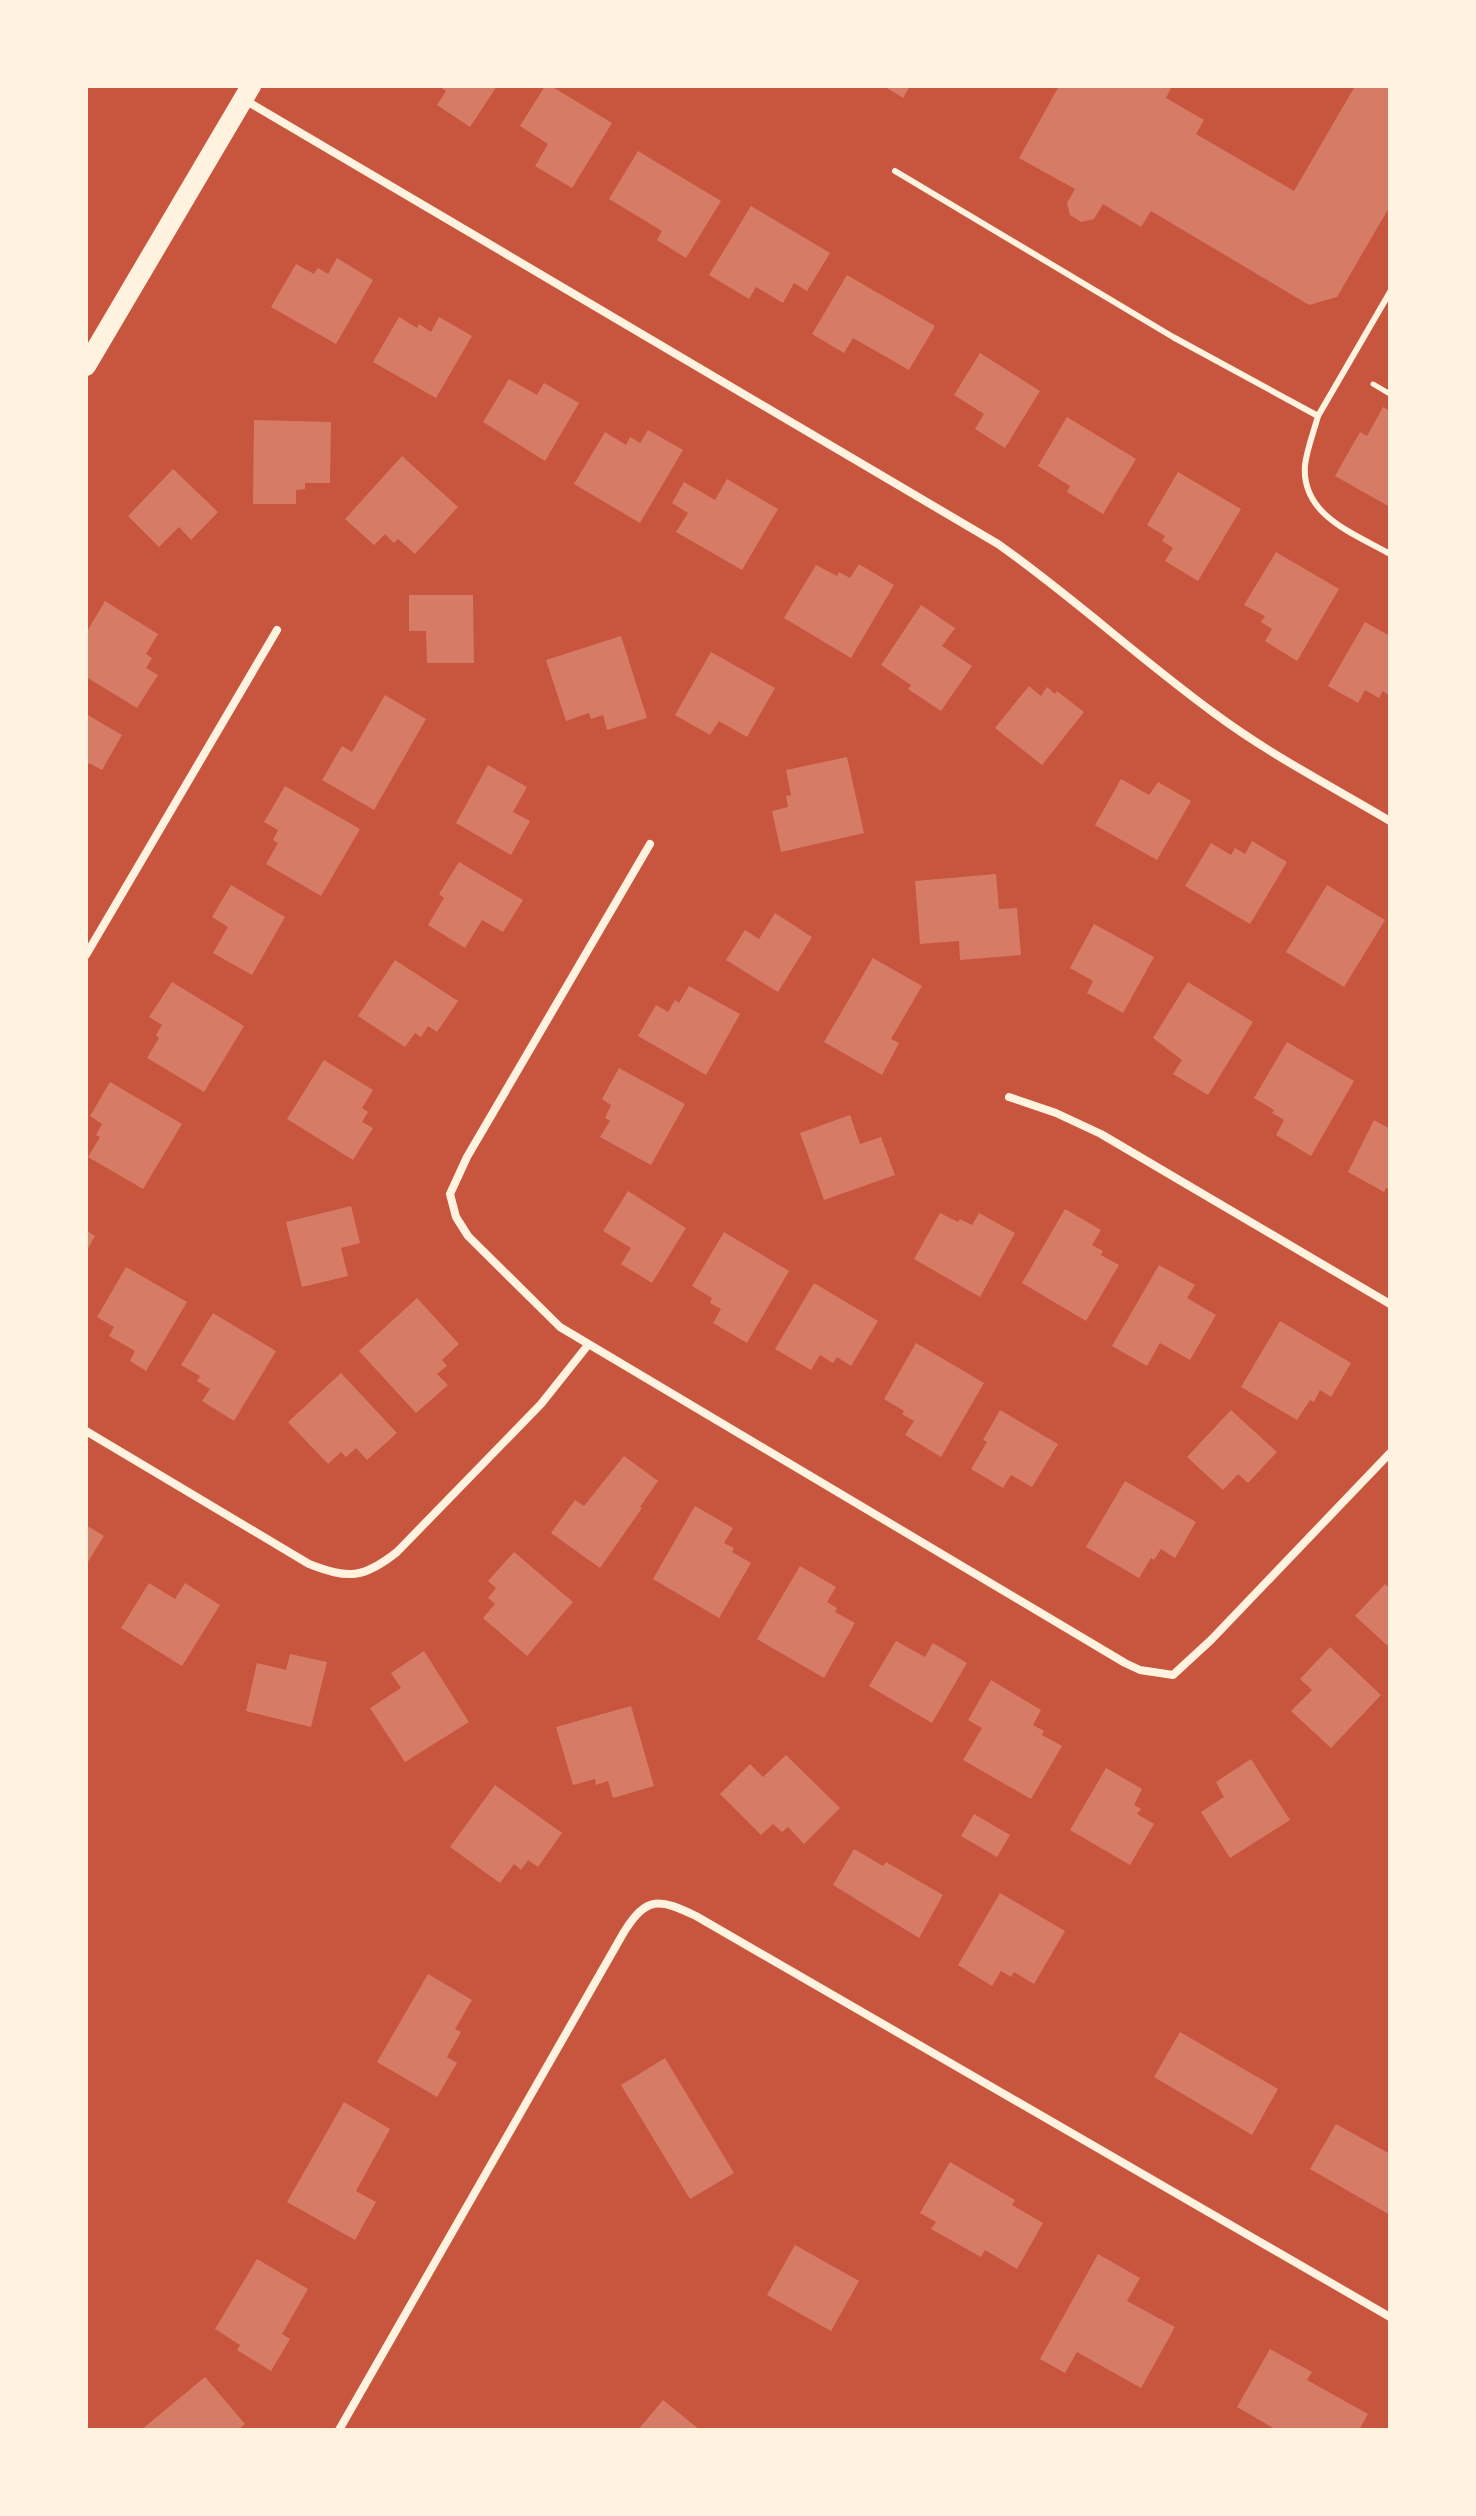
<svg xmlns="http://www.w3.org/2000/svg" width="1476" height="2516" viewBox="0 0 1476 2516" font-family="Rubik,sans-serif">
<rect width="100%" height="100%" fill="#c8553d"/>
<g fill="#d67c66">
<path d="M 439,86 L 497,86 L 470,127 L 437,105 L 446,91 Z"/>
<path d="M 545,86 L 551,86 L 612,123 L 572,188 L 535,166 L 548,144 L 520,126 Z"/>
<path d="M 884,86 L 910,86 L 903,98 Z"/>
<path d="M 1059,86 L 1172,86 L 1166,98 L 1204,120 L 1196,134 L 1294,191 L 1355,86 L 1390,86 L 1390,206 L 1337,297 L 1309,305 L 1151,211 L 1141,227 L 1103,204 L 1094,219 L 1081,222 L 1070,215 L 1067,203 L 1075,189 L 1019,158 Z"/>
<path d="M 638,151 L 721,201 L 686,258 L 657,240 L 662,231 L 609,199 Z"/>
<path d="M 751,206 L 830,253 L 807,291 L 794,283 L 783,303 L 756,287 L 749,299 L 709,275 Z"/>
<path d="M 337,258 L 373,280 L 336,344 L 271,307 L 296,264 L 314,274 L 318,268 L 328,274 Z"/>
<path d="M 847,275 L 935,326 L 909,370 L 853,338 L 844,353 L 812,334 Z"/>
<path d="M 399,317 L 417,328 L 419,324 L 431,332 L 439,317 L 472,336 L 436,398 L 373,362 Z"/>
<path d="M 980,353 L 1040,391 L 1005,448 L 975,429 L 984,414 L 954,395 Z"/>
<path d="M 509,379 L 537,395 L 544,383 L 579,403 L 545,461 L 483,422 Z"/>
<path d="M 1383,407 L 1390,411 L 1390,507 L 1335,476 L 1360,432 L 1367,436 Z"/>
<path d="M 1067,417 L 1136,459 L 1103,514 L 1067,492 L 1070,486 L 1038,466 Z"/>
<path d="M 254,420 L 331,422 L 330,483 L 305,483 L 305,489 L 296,490 L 296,504 L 253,504 Z"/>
<path d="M 648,430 L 683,450 L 640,523 L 574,484 L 605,432 L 626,445 L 630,437 L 640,443 Z"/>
<path d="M 402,456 L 458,507 L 415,554 L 398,539 L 394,543 L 385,534 L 374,545 L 345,519 Z"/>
<path d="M 173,469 L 218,512 L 191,540 L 179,527 L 159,547 L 128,516 Z"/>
<path d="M 1178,472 L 1241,509 L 1198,581 L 1165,561 L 1173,548 L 1162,541 L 1165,536 L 1147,525 Z"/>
<path d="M 727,479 L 778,509 L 742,570 L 676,532 L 688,513 L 672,503 L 684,482 L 715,500 Z"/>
<path d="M 1276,552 L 1339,589 L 1297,661 L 1265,641 L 1272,629 L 1261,622 L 1265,616 L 1244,605 Z"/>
<path d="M 859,564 L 894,585 L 851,658 L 784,618 L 816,565 L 837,576 L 839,572 L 850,578 Z"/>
<path d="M 409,595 L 473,595 L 474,663 L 427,663 L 426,631 L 409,631 Z"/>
<path d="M 105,601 L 158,634 L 146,654 L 152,658 L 146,668 L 158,675 L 137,708 L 86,677 L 86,633 Z"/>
<path d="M 921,605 L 955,628 L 942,646 L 972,666 L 941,711 L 908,689 L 911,685 L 881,665 Z"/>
<path d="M 1365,622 L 1390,636 L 1390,696 L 1383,691 L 1379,698 L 1365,690 L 1358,703 L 1328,686 Z"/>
<path d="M 621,636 L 647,718 L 607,730 L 603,715 L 591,719 L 589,713 L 566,721 L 546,660 Z"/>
<path d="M 711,652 L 775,688 L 747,737 L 719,721 L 710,735 L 675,715 Z"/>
<path d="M 1029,686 L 1041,696 L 1047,687 L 1055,694 L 1057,691 L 1084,712 L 1042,765 L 995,728 Z"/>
<path d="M 385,695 L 426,719 L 374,810 L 322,780 L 342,746 L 352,752 Z"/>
<path d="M 86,714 L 122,735 L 102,770 L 89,763 L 86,769 Z"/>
<path d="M 847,757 L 864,833 L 781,852 L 772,811 L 788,807 L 786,796 L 791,795 L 786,770 Z"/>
<path d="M 488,765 L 527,787 L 513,812 L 530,821 L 511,855 L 456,823 Z"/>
<path d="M 1121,779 L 1149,795 L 1158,782 L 1191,801 L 1157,860 L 1095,825 Z"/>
<path d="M 285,786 L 360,829 L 321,896 L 266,864 L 278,843 L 273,840 L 278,830 L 264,822 Z"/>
<path d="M 1252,841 L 1287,862 L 1250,924 L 1185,886 L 1211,843 L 1231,855 L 1235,848 L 1245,854 Z"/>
<path d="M 459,862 L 523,900 L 503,932 L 482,920 L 465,948 L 428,925 L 444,898 L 439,894 Z"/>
<path d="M 996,874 L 999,909 L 1017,908 L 1021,955 L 960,960 L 959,941 L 920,944 L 915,881 Z"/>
<path d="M 231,885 L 285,917 L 252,975 L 213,953 L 228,927 L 212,917 Z"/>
<path d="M 1327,885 L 1385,920 L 1344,987 L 1286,952 Z"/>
<path d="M 775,913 L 812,937 L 778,992 L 726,960 L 745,930 L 759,939 Z"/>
<path d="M 1094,924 L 1154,957 L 1123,1013 L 1087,993 L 1093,981 L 1070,968 Z"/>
<path d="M 873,958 L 922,986 L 891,1039 L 899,1043 L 882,1075 L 824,1042 Z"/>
<path d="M 395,960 L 458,1001 L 437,1032 L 428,1026 L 421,1037 L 415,1033 L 405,1047 L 358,1016 Z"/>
<path d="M 172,982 L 244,1026 L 204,1092 L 147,1058 L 159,1038 L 156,1035 L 162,1025 L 149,1017 Z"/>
<path d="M 1188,982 L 1253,1022 L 1208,1095 L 1173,1074 L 1182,1060 L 1153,1038 Z"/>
<path d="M 689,986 L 740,1014 L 706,1075 L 638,1036 L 656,1005 L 668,1012 L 675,1000 L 679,1003 Z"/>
<path d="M 1287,1042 L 1354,1081 L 1311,1156 L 1276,1135 L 1284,1120 L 1272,1113 L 1274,1110 L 1254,1098 Z"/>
<path d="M 324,1060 L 373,1090 L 362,1108 L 368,1112 L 362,1122 L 373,1128 L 353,1160 L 287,1119 Z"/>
<path d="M 619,1068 L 685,1104 L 651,1165 L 600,1137 L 610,1121 L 605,1118 L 611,1105 L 602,1099 Z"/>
<path d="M 110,1082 L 182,1124 L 143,1189 L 88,1157 L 100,1137 L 96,1135 L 102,1124 L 90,1116 Z"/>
<path d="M 850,1115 L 860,1144 L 881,1137 L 895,1175 L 824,1200 L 800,1133 Z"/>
<path d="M 1374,1120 L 1390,1129 L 1390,1190 L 1386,1188 L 1384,1192 L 1348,1172 Z"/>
<path d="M 628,1191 L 686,1228 L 652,1283 L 621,1264 L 631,1248 L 603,1231 Z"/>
<path d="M 351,1206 L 360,1243 L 341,1248 L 348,1276 L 302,1287 L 286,1222 Z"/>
<path d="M 1065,1209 L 1101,1230 L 1092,1245 L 1103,1251 L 1101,1255 L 1119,1265 L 1086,1321 L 1022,1283 Z"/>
<path d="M 940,1213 L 958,1222 L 960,1219 L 972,1225 L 979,1213 L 1015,1233 L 980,1297 L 914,1259 Z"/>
<path d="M 86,1230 L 95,1236 L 86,1252 Z"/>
<path d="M 724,1232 L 789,1271 L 747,1343 L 713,1323 L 721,1309 L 710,1303 L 712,1298 L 692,1286 Z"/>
<path d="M 1159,1265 L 1195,1285 L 1187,1298 L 1216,1315 L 1190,1360 L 1160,1343 L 1147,1366 L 1112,1346 Z"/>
<path d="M 126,1267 L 187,1302 L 146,1371 L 130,1361 L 135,1351 L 109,1336 L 114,1327 L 97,1317 Z"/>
<path d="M 814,1283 L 878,1321 L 851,1366 L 837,1357 L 833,1363 L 820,1355 L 811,1370 L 775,1349 Z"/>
<path d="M 417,1298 L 459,1344 L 442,1360 L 447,1366 L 437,1374 L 448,1385 L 416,1413 L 359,1351 Z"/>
<path d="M 213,1313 L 276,1351 L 234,1421 L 202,1401 L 210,1389 L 197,1381 L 200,1376 L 181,1365 Z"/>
<path d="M 1280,1321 L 1351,1363 L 1331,1397 L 1320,1390 L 1314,1402 L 1310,1400 L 1297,1420 L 1241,1387 Z"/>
<path d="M 916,1343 L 984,1383 L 941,1457 L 905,1435 L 914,1421 L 902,1414 L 904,1411 L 884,1399 Z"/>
<path d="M 341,1373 L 397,1433 L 367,1460 L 356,1448 L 346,1457 L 341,1452 L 328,1464 L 288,1422 Z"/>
<path d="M 1000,1410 L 1058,1444 L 1032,1487 L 1011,1475 L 1003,1488 L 971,1469 L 987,1442 L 983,1440 Z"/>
<path d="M 1231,1410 L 1277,1452 L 1248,1483 L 1238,1474 L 1223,1490 L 1187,1457 Z"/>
<path d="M 624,1456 L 658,1481 L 640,1507 L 642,1508 L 600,1568 L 551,1533 L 575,1500 L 584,1506 Z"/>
<path d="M 1125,1481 L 1196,1522 L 1175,1558 L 1161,1549 L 1154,1560 L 1151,1558 L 1139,1578 L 1086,1547 Z"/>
<path d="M 695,1506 L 733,1528 L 724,1543 L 734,1548 L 732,1552 L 751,1563 L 719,1618 L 653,1579 Z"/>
<path d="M 86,1525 L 104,1536 L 86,1565 Z"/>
<path d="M 514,1552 L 573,1602 L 527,1656 L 483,1618 L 495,1604 L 488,1598 L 496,1588 L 488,1581 Z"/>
<path d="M 800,1566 L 836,1587 L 827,1602 L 837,1608 L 835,1612 L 855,1623 L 824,1678 L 757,1639 Z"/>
<path d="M 149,1583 L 175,1599 L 185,1583 L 220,1605 L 182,1666 L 121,1628 Z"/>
<path d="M 1385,1584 L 1390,1589 L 1390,1648 L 1355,1616 Z"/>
<path d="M 896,1641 L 925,1657 L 933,1643 L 967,1663 L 932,1723 L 869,1686 Z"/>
<path d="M 1330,1647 L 1381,1695 L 1331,1748 L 1291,1711 L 1312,1690 L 1300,1679 Z"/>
<path d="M 424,1651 L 469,1722 L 405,1762 L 370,1708 L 401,1688 L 391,1673 Z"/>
<path d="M 290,1654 L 327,1662 L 311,1727 L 246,1711 L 257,1663 L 286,1670 Z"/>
<path d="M 991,1680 L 1041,1710 L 1033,1725 L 1044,1731 L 1042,1735 L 1062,1746 L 1031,1799 L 963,1760 L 982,1728 L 968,1720 Z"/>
<path d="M 631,1706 L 654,1786 L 613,1798 L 608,1781 L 596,1785 L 595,1779 L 573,1785 L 556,1727 Z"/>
<path d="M 786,1755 L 840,1808 L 804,1844 L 788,1827 L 782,1832 L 773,1824 L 761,1835 L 720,1794 L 750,1764 L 763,1777 Z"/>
<path d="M 1251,1759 L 1290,1820 L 1230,1858 L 1201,1812 L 1224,1797 L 1216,1782 Z"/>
<path d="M 1106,1768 L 1142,1789 L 1134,1805 L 1141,1809 L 1137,1814 L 1154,1824 L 1130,1865 L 1070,1830 Z"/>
<path d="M 495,1785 L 562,1833 L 538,1867 L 528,1860 L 521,1870 L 514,1864 L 500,1883 L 450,1847 Z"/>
<path d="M 974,1814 L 1010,1835 L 997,1857 L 961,1836 Z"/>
<path d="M 854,1849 L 883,1866 L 886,1862 L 943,1895 L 919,1938 L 833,1885 Z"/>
<path d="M 1000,1893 L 1065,1931 L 1034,1984 L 1014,1972 L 1011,1977 L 1001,1971 L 992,1986 L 958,1965 Z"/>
<path d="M 428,1974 L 472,2000 L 455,2029 L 461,2032 L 447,2057 L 457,2063 L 437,2097 L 377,2062 Z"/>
<path d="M 1180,2032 L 1278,2089 L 1252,2135 L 1154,2077 Z"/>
<path d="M 665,2058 L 734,2173 L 690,2199 L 621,2085 Z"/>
<path d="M 344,2102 L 390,2129 L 356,2191 L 376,2202 L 355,2240 L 287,2202 Z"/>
<path d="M 1336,2124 L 1390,2154 L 1390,2215 L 1310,2169 Z"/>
<path d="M 950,2162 L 1015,2200 L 1012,2205 L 1043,2223 L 1017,2269 L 985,2250 L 981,2257 L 931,2229 L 936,2222 L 920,2213 Z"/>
<path d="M 795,2245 L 859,2281 L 831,2331 L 767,2295 Z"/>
<path d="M 1098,2254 L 1140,2278 L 1127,2301 L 1175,2327 L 1141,2388 L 1077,2352 L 1065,2373 L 1040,2359 Z"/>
<path d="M 257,2259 L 308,2289 L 282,2334 L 290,2339 L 271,2371 L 237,2350 L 240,2345 L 215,2329 Z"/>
<path d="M 1270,2349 L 1312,2372 L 1307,2380 L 1368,2414 L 1359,2430 L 1277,2430 L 1237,2407 Z"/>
<path d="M 205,2377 L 245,2424 L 238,2430 L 141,2430 Z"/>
<path d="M 663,2400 L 700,2430 L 638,2430 Z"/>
</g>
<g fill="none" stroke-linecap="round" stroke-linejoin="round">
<path stroke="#fff3e0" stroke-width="5" d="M 1373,384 L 1390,394"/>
<g stroke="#fff3e0" stroke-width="6">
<path d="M 895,171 L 1173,337 L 1318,416 L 1390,292"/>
<path d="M 1318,416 C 1314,431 1307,449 1305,465 C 1301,515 1353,533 1390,554"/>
</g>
<g stroke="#fff3e0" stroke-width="8">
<path d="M 245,100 L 998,544 C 1073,597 1140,659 1214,713 C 1269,754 1331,786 1390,821"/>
<path d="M 650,844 L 467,1157 L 450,1194 L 456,1217 L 468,1236 L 560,1327 L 1125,1663 L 1140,1670 L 1173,1675 L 1211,1640 L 1390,1453"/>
<path d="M 86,955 L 277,630"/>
<path d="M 1009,1097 L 1056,1113 L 1101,1134 L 1390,1304"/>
<path d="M 86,1431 L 309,1564 C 348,1579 363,1579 397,1552 L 541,1404 L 588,1345"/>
<path d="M 339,2430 L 624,1932 C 647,1895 660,1899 696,1916 L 1390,2317"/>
</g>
<path stroke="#fff3e0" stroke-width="20" d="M 86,366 L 251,86"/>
</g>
<rect width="1476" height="2516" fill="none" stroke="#fff3e0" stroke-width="176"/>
</svg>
